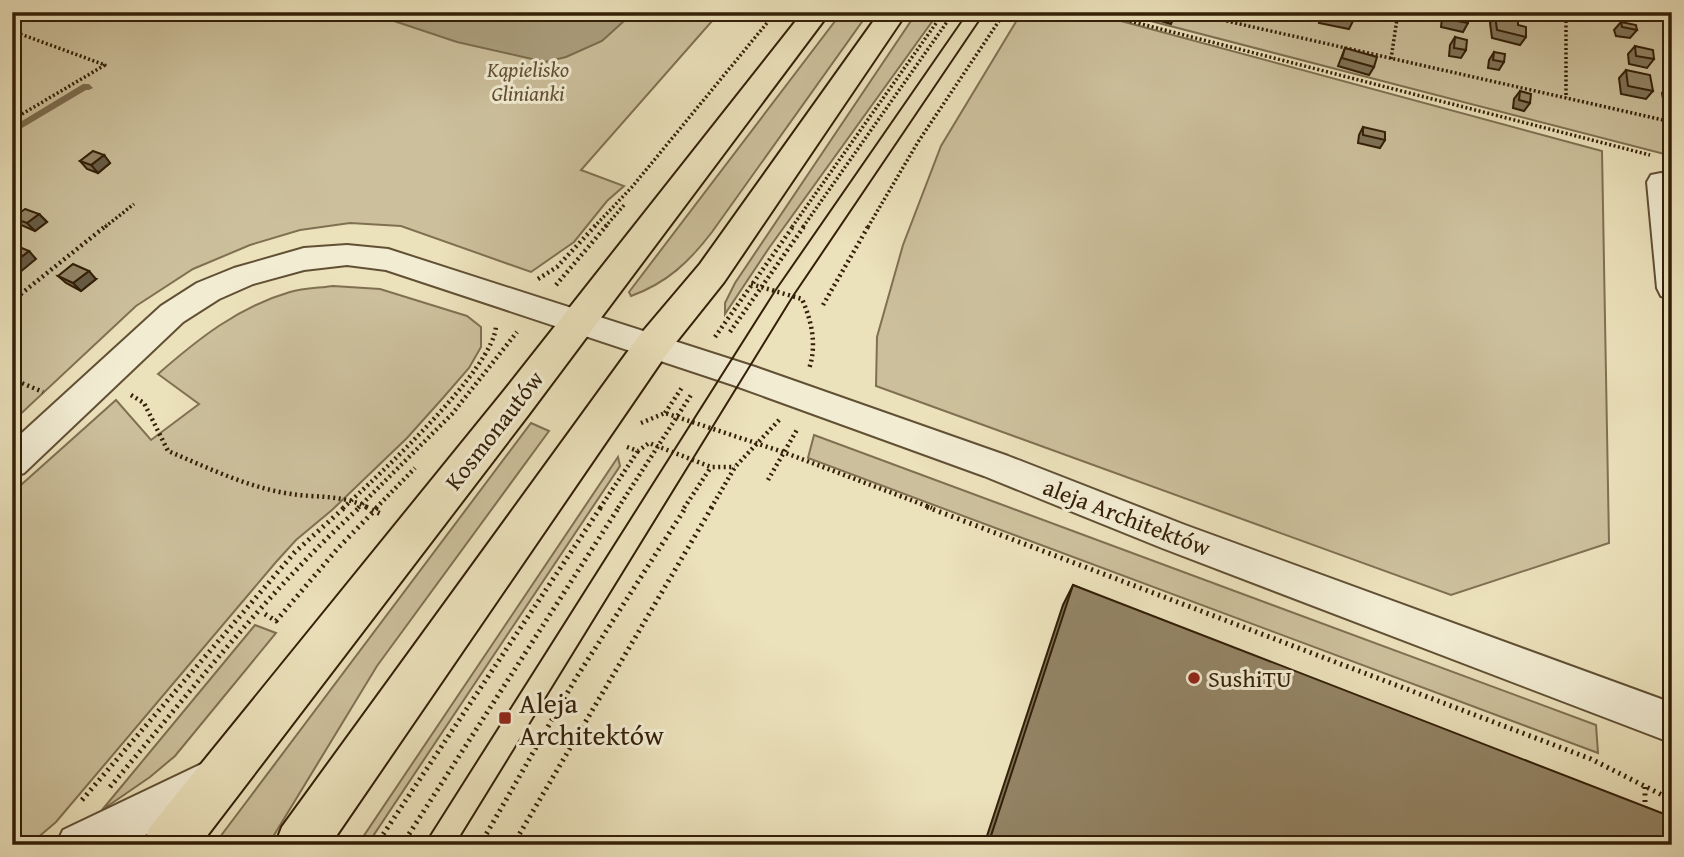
<svg xmlns="http://www.w3.org/2000/svg" width="1684" height="857" viewBox="0 0 1684 857" font-family="'Gentium Book Plus',serif">
<rect width="100%" height="100%" fill="#ebe1bb"/>
<filter id="stains"><feTurbulence type="fractalNoise" baseFrequency=".00286" numOctaves="4"/><feColorMatrix values="0 0 0 0 .2 0 0 0 0 .09 0 0 0 0 .02 0 0 0 .5 -.17"/></filter>
<radialGradient id="worn" r=".72"><stop offset=".6" stop-color="#630" stop-opacity="0"/><stop offset="1" stop-color="#630" stop-opacity=".3"/></radialGradient>
<g fill="#ccc09c" stroke="#807052" stroke-width="2">
<path d="M 12,12 L 720,12 L 581,170 L 624,186 L 607,201 L 574,242 L 531,272 L 401,226 L 350,223 L 300,230 L 250,245 L 193,269 L 136,306 L 12,422 Z"/>
<path d="M 842,12 L 869,12 L 712,232 C 689,262 667,283 631,296 L 629,292 Z"/>
<path d="M 917,12 L 939,12 L 769,248 L 725,314 L 725,303 L 735,283 Z"/>
<path d="M 1116,12 L 1672,12 L 1672,156 Z"/>
<path d="M 1017,20 L 1121,21 L 1602,151 L 1609,543 L 1451,595 L 876,386 L 877,337 L 903,245 L 941,146 Z"/>
<path d="M 333,286 L 380,289 L 467,316 L 481,327 L 481,347 L 469,368 L 442,399 L 407,438 L 332,510 L 296,540 L 276,562 L 56,822 L 29,845 L 12,845 L 12,493 L 116,400 L 151,440 L 199,404 L 158,374 C 198,339 238,307 290,292 C 303,288 319,288 333,286 Z"/>
<path d="M 531,423 L 549,431 L 377,666 L 268,845 L 214,845 Z"/>
<path d="M 814,435 L 1596,725 L 1598,753 L 808,458 Z"/>
<path d="M 618,457 L 620,466 L 367,845 L 359,843 Z"/>
<path d="M 255,625 L 276,633 L 175,756 L 150,777 L 102,810 Z"/>
</g>
<path fill="#ac9f7e" stroke="#7c6c4e" stroke-width="2" d="M 367,12 L 634,12 L 602,41 L 566,57 L 545,62 L 457,42 Z"/>
<g fill="none" stroke-linecap="round" stroke-linejoin="round">
<path fill="#7c6c4e" fill-rule="evenodd" d="M 83,84 L 89,84 L 93,88 L 89,90 L 86,90 L 12,134 L 12,127 Z"/>
<defs>
<g id="street">
<path d="M 1661,173 L 1672,177 L 1672,299 L 1661,296 L 1657,288 L 1647,182 L 1651,175 Z"/>
<path d="M 347,245 L 388,249 L 755,367 L 1008,456 L 1185,525 L 1672,703 L 1672,743 L 1162,548 L 984,476 L 733,385 L 386,270 L 347,265 L 304,270 L 253,284 L 219,299 L 183,322 L 24,473 L 12,477 L 12,442 L 161,306 L 197,283 L 234,268 L 304,248 Z"/>
<path d="M 214,758 L 229,764 L 235,779 L 229,794 L 125,845 L 56,845 L 63,830 Z"/>
</g>
<g id="primary">
<path d="M 803,12 L 830,12 L 529,414 L 200,845 L 143,845 L 150,827 L 503,392 Z"/>
<path d="M 880,12 L 907,12 L 724,282 L 665,356 L 330,845 L 275,845 L 282,827 L 639,336 L 700,264 Z"/>
</g>
</defs>
<use href="#street" stroke="#615034" stroke-width="4"/>
<use href="#primary" stroke="#331f07" stroke-width="4"/>
<g stroke="#331f07" stroke-width="3.5" stroke-dasharray="2 2.5" stroke-linecap="butt">
<path d="M 1095,12 L 1650,155"/>
<path d="M 1187,12 L 1672,122"/>
<path d="M 1566,12 L 1566,98"/>
<path d="M 1227,21 L 1230,12"/>
<path d="M 12,31 L 105,65 L 12,120"/>
<path d="M 1391,59 L 1398,12"/>
<path d="M 105,227 L 134,204"/>
<path d="M 594,227 L 632,187 L 776,12"/>
<path d="M 605,227 L 625,204"/>
<path d="M 792,227 L 944,12"/>
<path d="M 803,227 L 954,12"/>
<path d="M 868,227 L 918,142 L 1005,12"/>
</g>
<g stroke="#331f07" stroke-width="4.5" stroke-dasharray="2 3.5" stroke-linecap="butt">
<path d="M 538,279 L 557,267 L 596,225"/>
<path d="M 751,284 L 802,299 C 812,322 817,345 809,369"/>
<path d="M 556,285 L 607,225"/>
<path d="M 12,301 L 107,225"/>
<path d="M 823,305 L 869,225"/>
<path d="M 730,332 L 805,225"/>
<path d="M 715,337 L 794,225"/>
<path d="M 12,379 L 43,392"/>
<path d="M 131,395 L 144,403 L 168,451 C 206,467 245,486 285,493 C 318,499 338,493 369,508"/>
<path d="M 665,413 L 683,386"/>
<path d="M 641,423 L 665,413 L 783,452 L 932,508"/>
<path d="M 627,447 L 638,451 L 649,443 L 711,467 L 735,467"/>
<path d="M 768,480 L 798,428"/>
<path d="M 343,508 C 376,478 496,367 496,325"/>
<path d="M 358,508 L 452,414 L 517,332"/>
<path d="M 376,508 L 415,468"/>
<path d="M 600,508 L 638,451"/>
<path d="M 618,508 L 691,395"/>
<path d="M 684,508 L 711,467"/>
<path d="M 711,508 L 735,467 L 780,419"/>
</g>
<g stroke="#331f07" stroke-width="5" stroke-dasharray="2 4.5" stroke-linecap="butt">
<path d="M 366,507 L 383,515"/>
<path d="M 927,507 L 1591,759 L 1672,800"/>
<path d="M 265,614 L 276,621 L 339,547 L 378,507"/>
<path d="M 110,787 C 191,691 268,591 360,507"/>
<path d="M 1645,787 L 1645,811"/>
<path d="M 82,800 L 295,552 L 345,507"/>
<path d="M 376,845 L 601,507"/>
<path d="M 402,845 L 619,507"/>
<path d="M 480,845 L 576,678 L 686,507"/>
<path d="M 513,845 L 712,507"/>
</g>
<use href="#street" fill="#f2ecd3" fill-rule="evenodd"/>
<use href="#primary" fill="#ebe1bb" fill-rule="evenodd"/>
<g stroke="#331f07" stroke-width="2">
<path d="M 424,845 L 775,291 L 968,12"/>
<path d="M 455,845 L 793,296 L 985,12"/>
</g>
</g>
<g fill="#7e7257" stroke="#331f07" stroke-width="2">
<path d="M 1164,12 L 1176,12 L 1171,24 L 1161,21 Z"/>
<path d="M 1287,12 L 1304,12 L 1302,16 Z"/>
<path d="M 1322,12 L 1354,13 L 1353,21 L 1349,29 L 1319,23 Z"/>
<path d="M 1445,12 L 1457,12 L 1468,23 L 1463,32 L 1441,27 L 1442,18 Z"/>
<path d="M 1495,15 L 1518,25 L 1526,37 L 1520,45 L 1492,38 L 1490,23 Z"/>
<path d="M 1621,22 L 1637,30 L 1630,38 L 1616,36 L 1614,30 Z"/>
<path d="M 1670,26 L 1672,26 L 1672,47 L 1663,45 L 1663,34 Z"/>
<path d="M 1455,37 L 1466,50 L 1461,58 L 1449,56 L 1450,45 Z"/>
<path d="M 1635,46 L 1654,59 L 1647,68 L 1629,64 L 1628,54 Z"/>
<path d="M 1345,48 L 1374,67 L 1369,75 L 1338,66 Z"/>
<path d="M 1494,52 L 1504,62 L 1499,70 L 1488,68 L 1489,60 Z"/>
<path d="M 1672,65 L 1672,74 L 1669,74 L 1670,67 Z"/>
<path d="M 1626,70 L 1653,91 L 1646,99 L 1621,94 L 1619,78 Z"/>
<path d="M 1669,85 L 1672,85 L 1672,106 L 1664,104 L 1662,93 Z"/>
<path d="M 1520,91 L 1530,103 L 1524,111 L 1513,108 L 1514,99 Z"/>
<path d="M 1363,127 L 1385,140 L 1380,148 L 1358,143 L 1359,135 Z"/>
<path d="M 104,155 L 110,163 L 98,173 L 87,169 L 80,161 Z"/>
<path d="M 39,214 L 47,222 L 35,231 L 21,225 L 13,218 Z"/>
<path d="M 58,276 L 96,279 L 81,291 L 66,283 Z"/>
<path d="M 1073,585 L 1672,845 L 984,845 L 1063,605 Z"/>
</g>
<g fill="#675c47" stroke="#331f07" stroke-width="2">
<path d="M 104,155 L 110,163 L 98,173 L 91,165 Z"/>
<path d="M 39,214 L 47,222 L 35,231 L 27,223 Z"/>
<path d="M 29,251 L 36,259 L 19,273 L 12,267 L 12,264 Z"/>
<path d="M 89,271 L 96,279 L 81,291 L 73,283 Z"/>
</g>
<g fill="#938465" stroke="#331f07" stroke-width="2">
<path d="M 1164,12 L 1175,12 L 1174,16 L 1164,13 Z"/>
<path d="M 1323,12 L 1353,12 L 1354,13 L 1353,21 L 1323,15 Z"/>
<path d="M 1446,12 L 1457,12 L 1468,14 L 1468,23 L 1446,19 Z"/>
<path d="M 1495,15 L 1518,20 L 1518,25 L 1526,27 L 1526,37 L 1497,30 Z"/>
<path d="M 1621,22 L 1636,25 L 1637,30 L 1622,27 Z"/>
<path d="M 1670,26 L 1672,26 L 1672,37 L 1670,36 Z"/>
<path d="M 1455,37 L 1467,40 L 1466,50 L 1454,48 Z"/>
<path d="M 1635,46 L 1653,50 L 1654,59 L 1636,56 Z"/>
<path d="M 1345,48 L 1377,57 L 1374,67 L 1342,58 Z"/>
<path d="M 1494,52 L 1505,54 L 1504,62 L 1493,60 Z"/>
<path d="M 1626,70 L 1650,75 L 1653,91 L 1628,86 Z"/>
<path d="M 1669,85 L 1672,85 L 1672,96 L 1671,96 Z"/>
<path d="M 1520,91 L 1531,94 L 1530,103 L 1519,100 Z"/>
<path d="M 1363,127 L 1385,132 L 1385,140 L 1363,135 Z"/>
<path d="M 93,151 L 104,155 L 91,165 L 80,161 Z"/>
<path d="M 25,209 L 39,214 L 27,223 L 13,218 Z"/>
<path d="M 12,244 L 29,251 L 12,264 Z"/>
<path d="M 73,264 L 89,271 L 73,283 L 58,276 Z"/>
<path d="M 1073,585 L 1672,817 L 1672,845 L 988,845 Z"/>
</g>
<g fill="#8f2418" stroke="#f2ecd3" stroke-width="2.5">
<circle cx="1194" cy="678" r="7"/>
<rect x="498" y="711" width="14" height="14" rx="3.5"/>
</g>
<g text-anchor="middle" dominant-baseline="central" stroke-width="6" stroke-linejoin="round" paint-order="stroke">
<g font-size="21" font-style="italic" fill="#614f34" stroke="#f2ecd3">
<text x="528" y="69">Kąpielisko<tspan x="528" dy="24">Glinianki</tspan></text>
</g>
<g font-size="24" fill="#331f07" stroke="#f2ecd3">
<text transform="translate(494 430) rotate(-52)">Kosmonautów</text>
<text transform="translate(1127 517) rotate(21)">aleja Architektów</text>
</g>
<g font-size="24" fill="#331f07" stroke="#f2ecd3" text-anchor="start">
<text x="1208" y="678">SushiTU</text>
</g>
<g font-size="28" fill="#331f07" stroke="#f2ecd3" text-anchor="start">
<text x="519" y="702">Aleja<tspan x="519" dy="32">Architektów</tspan></text>
</g>
</g>
<rect width="1684" height="857" fill="none" stroke="#ebe1bb" stroke-width="42"/>
<rect x="14" y="14" width="1656" height="829" fill="none" stroke="#331f07" stroke-width="3.5"/>
<rect x="21" y="21" width="1642" height="815" fill="none" stroke="#331f07" stroke-width="2"/>
<rect width="100%" height="100%" filter="url(#stains)"/>
<rect width="100%" height="100%" fill="url(#worn)"/>
</svg>
